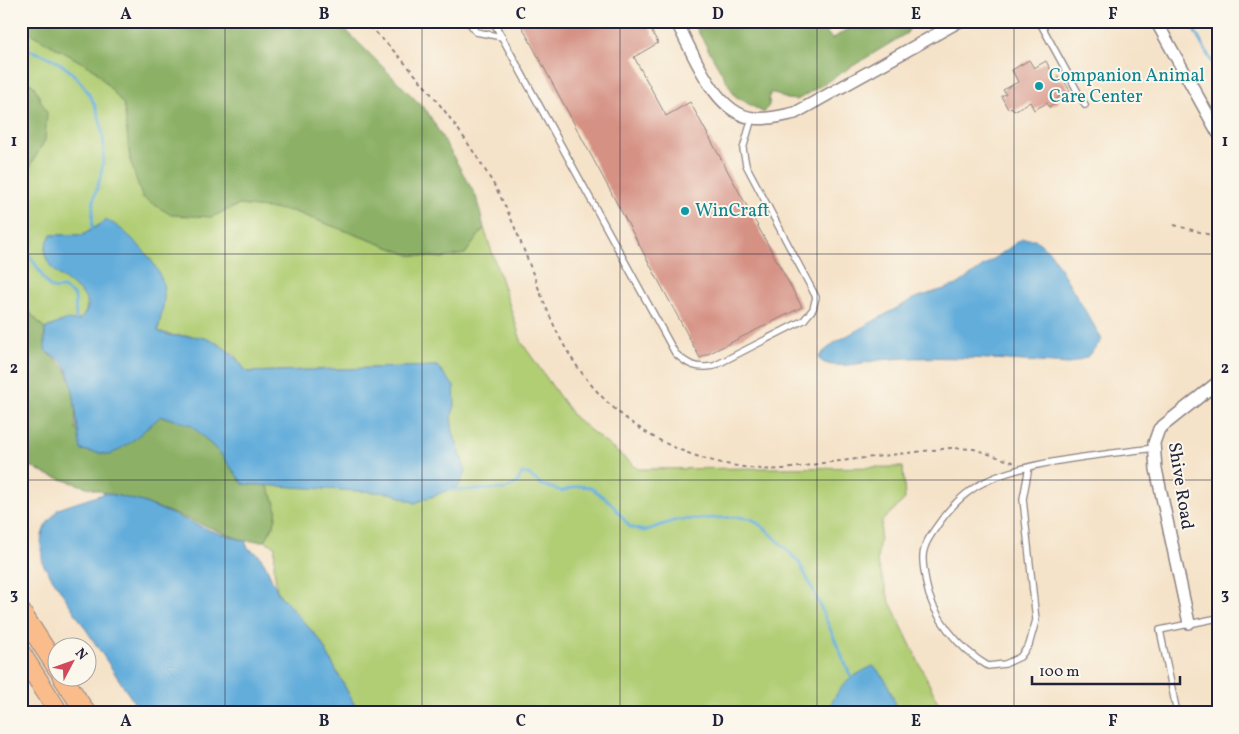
<svg xmlns="http://www.w3.org/2000/svg" width="1239" height="734" viewBox="0 0 1239 734" font-family="Vollkorn,serif">
<rect width="100%" height="100%" fill="#fbf7ec"/>
<filter id="ink" filterUnits="userSpaceOnUse"><feTurbulence type="fractalNoise" baseFrequency=".02" numOctaves="2"/><feDisplacementMap in="SourceGraphic" scale="10" xChannelSelector="R" yChannelSelector="G"/><feConvolveMatrix kernelMatrix="1 2 1 2 8 2 1 2 1" color-interpolation-filters="sRGB"/></filter>
<filter id="wash" filterUnits="userSpaceOnUse"><feTurbulence type="fractalNoise" baseFrequency=".0096" numOctaves="4" result="noise"/><feDisplacementMap in="SourceGraphic" scale="20" xChannelSelector="R" yChannelSelector="G"/><feGaussianBlur stdDeviation="1.12" result="paint"/><feColorMatrix in="noise" values="0 0 0 0 0 0 0 0 0 0 0 0 0 0 0 0 0 1.4 0 .05"/><feComposite in="paint" operator="in"/></filter>
<g filter="url(#wash)">
<rect width="100%" height="100%" fill="#f5e3c9"/>
<path fill="#b1ce74" stroke="#6a7858" d="M 21,28 L 95,70 L 124,105 L 130,160 L 211,217 L 239,205 L 292,211 L 410,255 L 465,254 L 484,228 L 522,343 L 574,417 L 638,469 L 903,467 L 905,499 L 882,521 L 877,561 L 890,602 L 943,713 L 356,713 L 277,590 L 274,569 L 275,546 L 265,541 C 280,514 280,512 267,485 L 391,493 L 415,503 L 439,494 L 466,471 L 453,432 L 451,418 L 455,405 L 445,375 L 437,366 L 246,372 L 234,354 L 190,336 L 175,336 L 158,331 L 164,291 L 148,256 L 107,220 L 83,235 L 51,235 L 59,275 C 71,283 90,293 86,310 C 85,315 81,319 76,321 C 64,324 55,322 45,329 L 21,303 L 21,182 L 45,140 L 34,86 L 21,78 Z"/>
<g fill="#8cb166" stroke="#576a50">
<path d="M 21,21 L 337,21 L 427,111 L 476,196 L 484,228 L 465,254 L 442,258 L 410,255 L 292,211 L 239,205 L 211,217 L 171,215 L 142,197 L 130,160 L 124,105 L 95,70 L 21,28 Z"/>
<path d="M 692,21 L 746,21 L 752,25 L 759,21 L 840,21 L 825,30 L 832,39 L 861,21 L 913,21 L 907,33 L 797,100 L 787,99 L 770,92 L 769,105 L 764,113 L 735,96 Z"/>
<path d="M 21,78 L 34,86 L 47,113 L 45,140 L 21,182 Z"/>
<path d="M 21,303 L 45,329 L 44,340 L 48,354 C 77,369 75,400 76,430 L 161,416 L 191,425 L 221,454 L 243,484 L 267,485 C 280,512 280,514 265,541 L 245,541 L 143,502 L 106,493 L 48,475 L 21,461 Z"/>
</g>
<g fill="#63addb" stroke="#42688b">
<path d="M 107,220 C 128,231 164,266 164,292 C 165,304 160,318 158,331 C 168,337 178,336 189,336 C 215,336 232,352 247,372 L 437,366 L 454,386 L 455,405 L 451,418 L 453,432 L 466,471 L 459,486 L 415,503 L 391,493 L 243,484 L 221,454 L 191,425 L 161,416 L 131,442 L 110,455 L 81,450 C 76,428 76,375 61,361 C 56,357 49,355 45,350 L 45,329 L 65,320 L 78,321 C 118,287 21,280 51,235 L 83,235 Z"/>
<path d="M 1022,239 L 1035,239 L 1051,253 L 1099,334 L 1102,340 L 1087,357 L 1069,364 C 1009,360 949,355 889,359 C 870,360 832,373 819,359 L 820,355 L 834,343 L 915,298 L 957,285 Z"/>
<path d="M 106,493 L 143,502 L 212,531 L 245,541 L 248,548 L 259,555 L 265,564 L 278,593 L 320,640 L 359,713 L 141,713 L 43,564 C 41,551 39,537 46,525 C 50,519 55,515 58,509 Z"/>
<path d="M 873,666 C 888,677 892,697 899,713 L 827,713 C 838,686 848,678 873,666 Z"/>
</g>
<g fill="none" stroke-linecap="round" stroke-linejoin="round">
<g stroke="#63addb" stroke-width="3">
<path d="M 1189,21 L 1218,73"/>
<path d="M 21,49 C 79,57 112,113 102,169 C 101,179 96,189 94,199 C 92,208 93,220 92,230"/>
<path d="M 21,245 C 31,252 46,287 52,288 C 55,289 61,288 64,288 L 75,296 L 76,320"/>
<path d="M 449,490 L 506,489 L 517,483 L 522,473 L 528,474 L 542,485 L 562,491 L 579,486 L 590,487 L 610,502 L 630,527 L 644,531 L 676,520 L 738,517 L 752,519 L 768,531 L 799,562 L 814,592 L 851,677"/>
</g>
</g>
<g id="blocks">
<g fill="#d59184">
<path d="M 519,21 L 646,21 L 658,43 L 634,57 L 666,116 L 690,102 L 802,307 L 700,358 Z"/>
<path d="M 1029,60 L 1034,68 L 1046,61 L 1054,76 L 1057,75 L 1060,81 L 1063,79 L 1070,91 L 1057,98 L 1059,102 L 1049,107 L 1047,103 L 1034,110 L 1030,102 L 1014,111 L 1012,107 L 1008,109 L 1001,96 L 1006,94 L 1003,90 L 1018,82 L 1012,70 Z"/>
</g>
</g>
</g>
<g filter="url(#ink)">
<use href="#blocks" fill-opacity="0" stroke="#8c8282" stroke-width="1"/>
<g fill="none" stroke-linecap="round" stroke-linejoin="round">
<defs>
<g id="service">
<path d="M 468,21 L 476,32 L 502,37"/>
<path d="M 493,21 L 675,353 C 688,365 696,369 714,366 L 804,320 L 813,309 L 816,297 L 746,165 L 743,149 L 752,118"/>
<path d="M 1039,21 L 1085,105"/>
<path d="M 1029,467 L 1023,499 L 1036,620 L 1029,645 L 1020,657 L 1005,664 L 988,666 C 959,649 932,616 926,583 C 925,575 923,567 923,560 C 922,547 930,536 937,526 C 947,511 959,498 974,488 C 1015,461 1104,455 1154,448"/>
<path d="M 1177,713 L 1160,630 L 1218,618"/>
</g>
<g id="minor">
<path d="M 676,21 C 693,52 714,113 753,118 C 767,120 781,116 795,113 L 960,21"/>
<path d="M 1156,21 L 1218,133"/>
<path d="M 1189,623 L 1156,469 L 1154,443 L 1159,429 L 1218,382"/>
</g>
<g id="trunk">
<path d="M 21,612 L 58,669"/>
<path d="M 21,653 L 59,713"/>
<path d="M 62,676 L 86,713"/>
</g>
</defs>
<use href="#service" stroke="#8c8282" stroke-width="8"/>
<use href="#minor" stroke="#8c8282" stroke-width="14"/>
<use href="#trunk" stroke="#8c8282" stroke-width="21"/>
<g stroke="#8c8282" stroke-width="2" stroke-dasharray="4 4" stroke-linecap="butt">
<path d="M 364,21 C 415,70 458,123 494,185 C 521,232 535,287 559,336 C 600,416 672,462 762,469 C 781,471 804,466 823,463 C 865,458 907,453 950,448 L 974,449 L 1015,463"/>
<path d="M 1174,225 L 1218,237"/>
</g>
<use href="#service" stroke="#fff" stroke-width="5.5"/>
<use href="#minor" stroke="#fff" stroke-width="11"/>
<use href="#trunk" stroke="#f9bc8a" stroke-width="19"/>
</g>
</g>
<path fill="none" stroke="#22223b" stroke-width="1" stroke-opacity="0.55" d="M 225,21 L 225,713M 422,21 L 422,713M 620,21 L 620,713M 817,21 L 817,713M 1014,21 L 1014,713M 21,254 L 1218,254M 21,480 L 1218,480"/>
<g fill="#0f9aa8" stroke="#fbf7ec" stroke-width="2">
<circle cx="1039" cy="86" r="5"/>
<circle cx="685" cy="211" r="5"/>
</g>
<g text-anchor="middle" dominant-baseline="central" stroke-width="4" stroke-linejoin="round" paint-order="stroke">
<g font-size="18" fill="#0d838f" stroke="#fbf7ec" text-anchor="start">
<text x="1049" y="76">Companion Animal<tspan x="1049" dy="21">Care Center</tspan></text>
<text x="695" y="211">WinCraft</text>
</g>
<g font-size="18" fill="#22223b" stroke="#fbf7ec">
<text transform="translate(1180 486) rotate(81)">Shive Road</text>
</g>
</g>
<rect width="1239" height="734" fill="none" stroke="#fbf7ec" stroke-width="55"/>
<g transform="translate(72 662) rotate(49)"><circle r="24" fill="#fbf7ec" stroke="#a4a2a5"/>
<path d="M0-4L9 19L0 12L-9 19Z" fill="#d1495b"/>
<text y="-8" font-size="14" font-weight="bold" text-anchor="middle" fill="#22223b">N</text>
</g>
<path d="M1032 676v8h148v-8" fill="none" stroke="#22223b" stroke-width="2.5"/>
<text x="1039" y="676" font-size="15" fill="#22223b" stroke="#fbf7ec" stroke-width="4" paint-order="stroke">100 m</text>
<rect x="28" y="28" width="1184" height="678" fill="none" stroke="#22223b" stroke-width="2"/>
<g font-size="16" text-anchor="middle" font-weight="bold" fill="#22223b">
<text x="126" y="19">A</text>
<text x="324" y="19">B</text>
<text x="521" y="19">C</text>
<text x="718" y="19">D</text>
<text x="916" y="19">E</text>
<text x="1113" y="19">F</text>
<text x="14" y="146">1</text>
<text x="1225" y="146">1</text>
<text x="14" y="373">2</text>
<text x="1225" y="373">2</text>
<text x="14" y="599">3</text>
<text x="1225" y="599">3</text>
<text x="126" y="726">A</text>
<text x="324" y="726">B</text>
<text x="521" y="726">C</text>
<text x="718" y="726">D</text>
<text x="916" y="726">E</text>
<text x="1113" y="726">F</text>
</g>
</svg>
